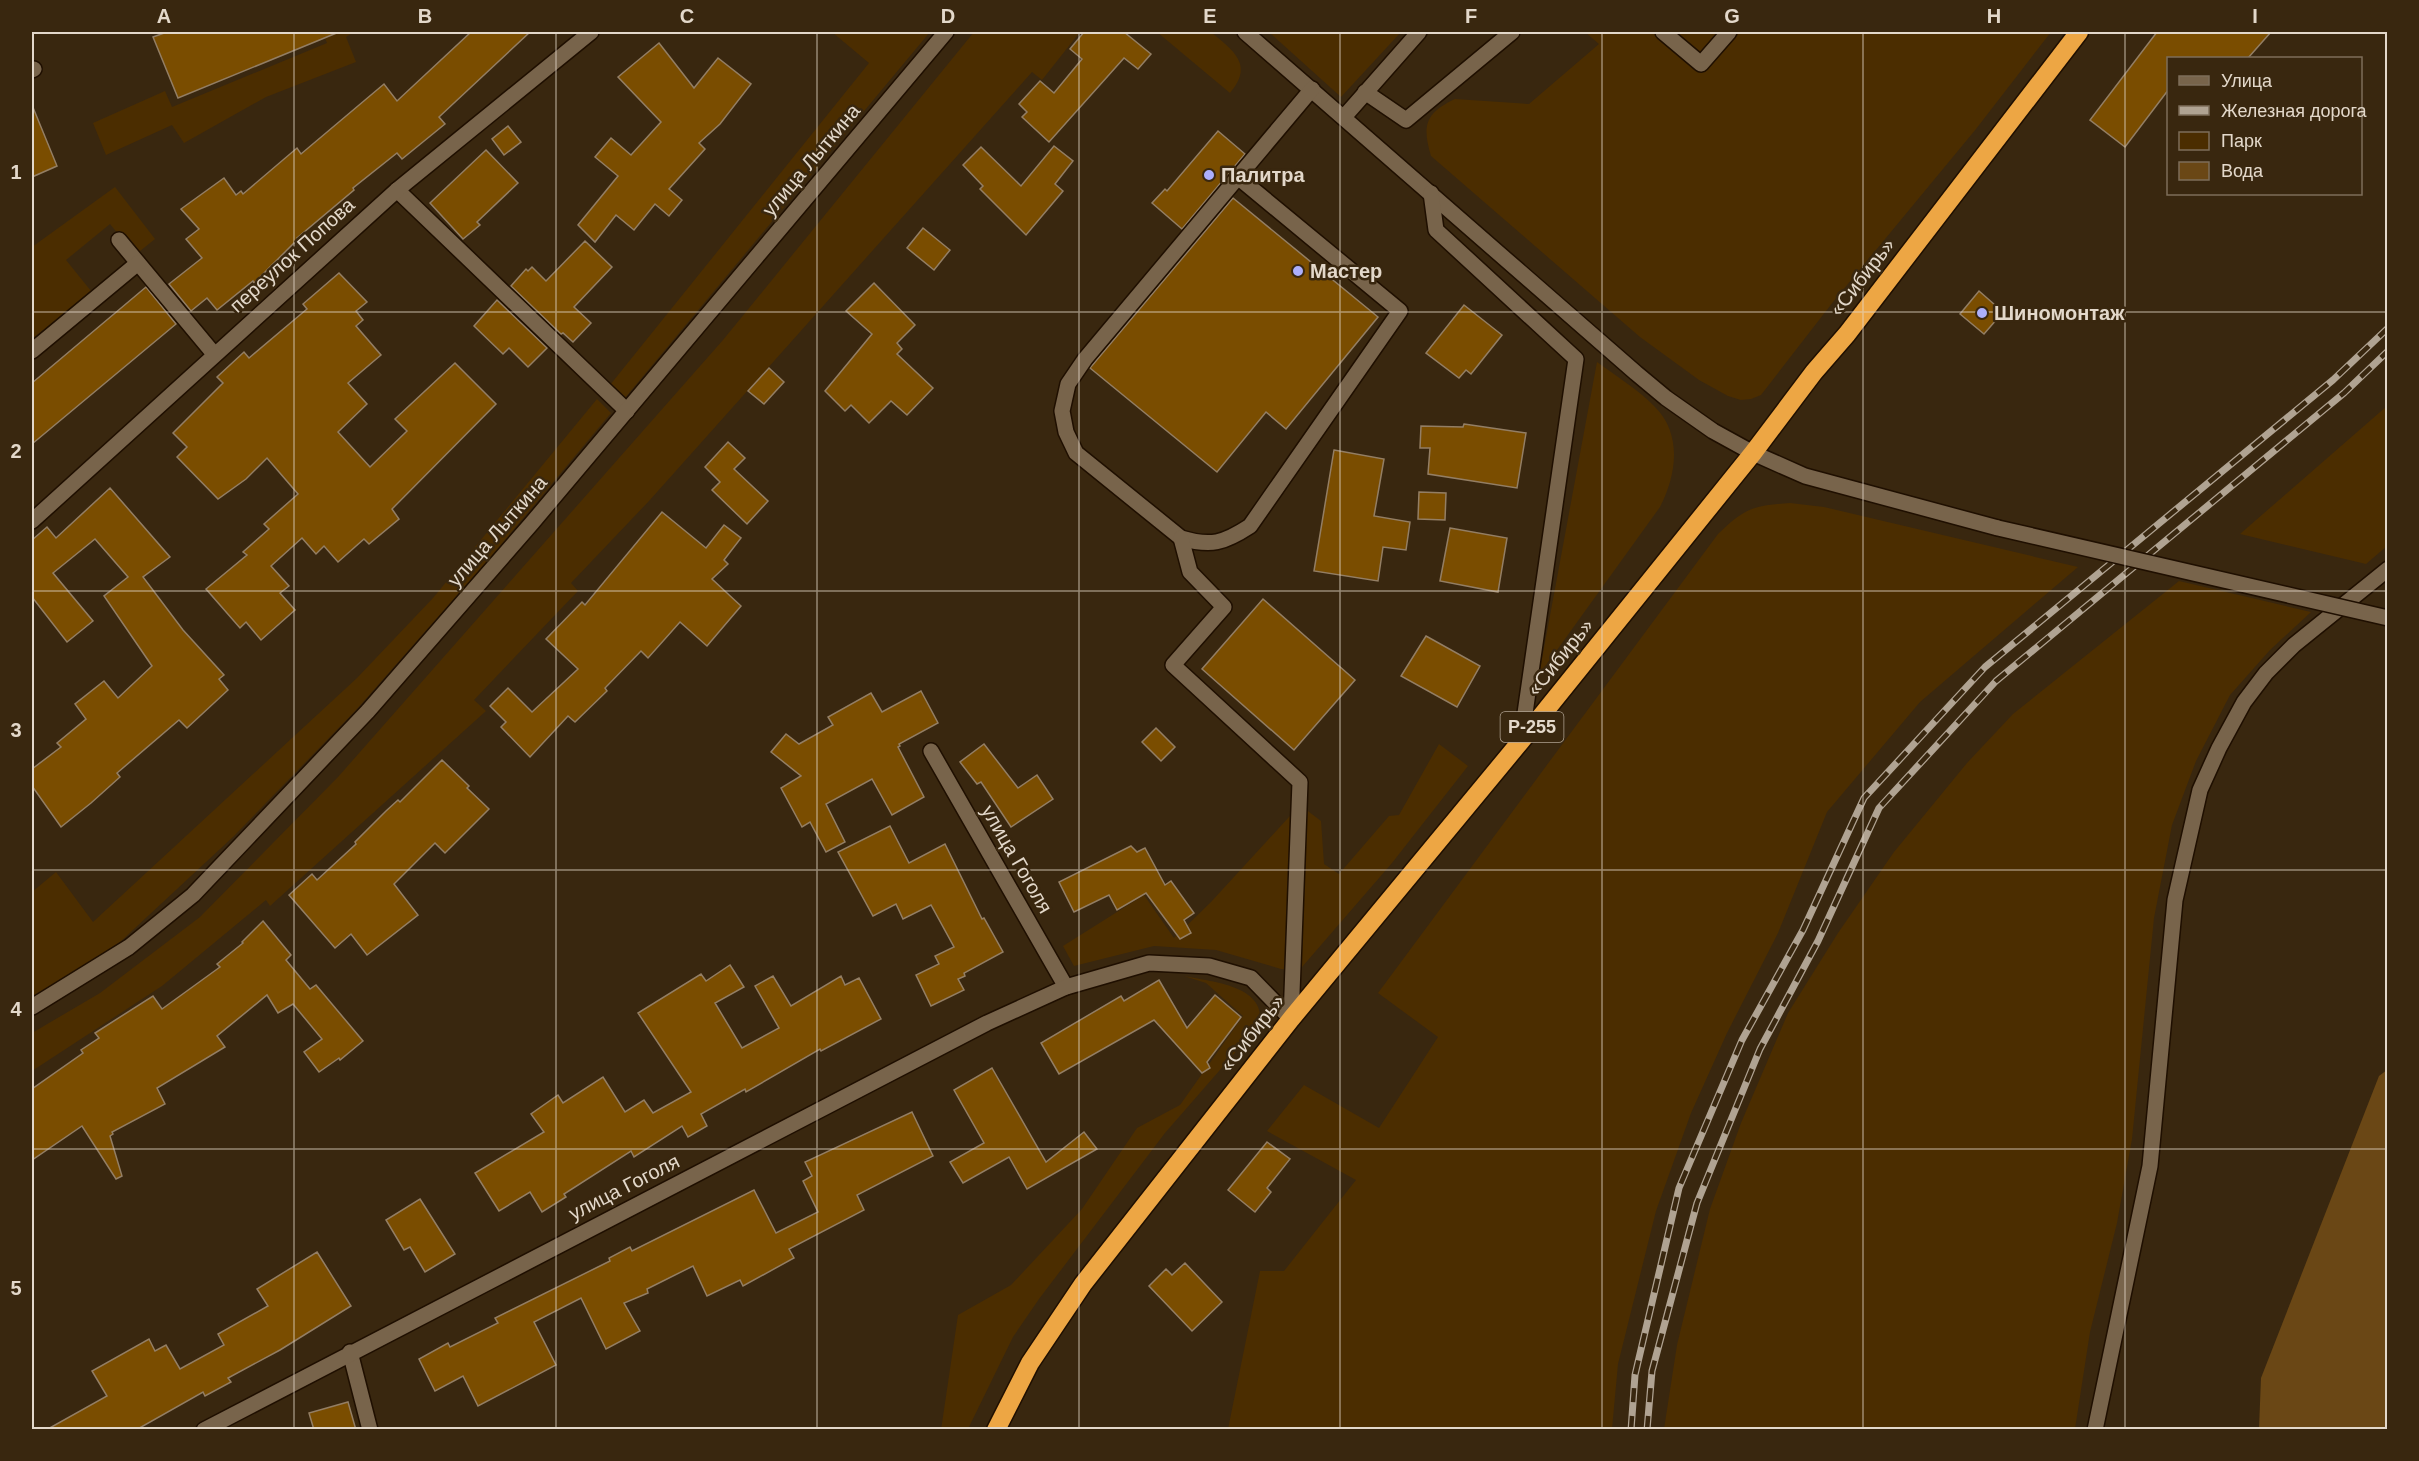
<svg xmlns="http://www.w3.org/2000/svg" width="2419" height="1461" viewBox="0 0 2419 1461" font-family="Helvetica,sans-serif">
<rect width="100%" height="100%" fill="#39270f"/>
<g fill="#4b2d00">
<path d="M 323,32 L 354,32 L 346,37 L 356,62 L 266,97 L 184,143 L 172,125 L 106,155 L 93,123 L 165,91 L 172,107 L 327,43 Z"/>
<path d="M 832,32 L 930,32 L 624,399 L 610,385 L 869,63 Z"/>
<path d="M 974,32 L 1080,32 L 1042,80 L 1032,72 L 649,501 L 571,583 L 578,591 L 474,700 L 486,711 L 270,906 L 266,900 L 162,986 L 32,1071 L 32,1033 L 100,993 L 200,917 L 338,777 L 723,340 Z"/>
<path d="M 1157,32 L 1211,32 C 1232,50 1255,64 1230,93 Z"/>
<path d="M 1269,32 L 1401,32 L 1341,97 Z"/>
<path d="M 1585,32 L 2051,32 L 1976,129 L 1833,302 L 1761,395 L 1751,399 L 1741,400 L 1728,396 L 1699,380 L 1640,337 L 1431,156 C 1422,126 1425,113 1455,99 L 1529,104 L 1599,44 Z"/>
<path d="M 115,187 L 155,239 L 135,255 L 110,224 L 66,260 L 91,291 L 32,339 L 32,247 Z"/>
<path d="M 1597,362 C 1616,376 1639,390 1655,407 C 1683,435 1676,476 1660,507 L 1539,675 Z"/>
<path d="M 597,399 L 611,413 L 488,560 L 356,710 L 234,836 L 120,942 L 32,999 L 32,892 L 56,872 L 93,922 L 357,678 L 433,598 Z"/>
<path d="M 2387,406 L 2387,546 L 2366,564 L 2240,534 Z"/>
<path d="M 1790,503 L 1824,507 L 2078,567 L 1920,702 L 1827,812 L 1778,933 L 1727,1033 L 1691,1113 L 1656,1211 L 1618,1364 L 1612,1429 L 1228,1429 L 1260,1271 L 1284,1271 L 1356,1180 L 1267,1131 L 1304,1085 L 1379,1128 L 1438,1037 L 1378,993 L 1718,534 C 1745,508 1752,506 1790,503 Z"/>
<path d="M 2179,581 L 2311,612 L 2270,650 L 2230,695 L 2196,761 L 2172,825 L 2154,918 L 2132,1139 L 2117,1223 L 2090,1332 L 2075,1429 L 1664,1429 L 1677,1345 L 1710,1209 L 1741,1123 L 1788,1013 L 1838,933 L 1894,852 L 1967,763 L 2013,714 Z"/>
<path d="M 1439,744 L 1468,766 L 1392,863 L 1302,967 L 1294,970 L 1281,969 L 1216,950 L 1154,946 L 1074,966 L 1063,946 L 1144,895 L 1174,938 L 1211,902 L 1300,805 L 1321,821 L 1324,864 L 1339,874 L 1389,816 L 1399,815 Z"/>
<path d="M 1184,976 C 1212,982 1266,985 1260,1024 L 1165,1133 L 1039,1299 L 1013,1337 L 968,1429 L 941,1430 L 958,1315 L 1011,1285 L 1082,1209 L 1137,1128 L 1180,1105 L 1243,1016 L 1206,983 Z"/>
</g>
<path fill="#6a4715" d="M 2387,1070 L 2387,1429 L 2259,1429 L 2261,1378 L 2379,1076 Z"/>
<g fill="#7a4d00" stroke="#937e64" stroke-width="1.5">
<path d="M 167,32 L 339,32 L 178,98 L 153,37 Z"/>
<path d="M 471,32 L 530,32 L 439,117 L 445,124 L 402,159 L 397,153 L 353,188 L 354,190 L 297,238 L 298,239 L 254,283 L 253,281 L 217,310 L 207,298 L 191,311 L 169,284 L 202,258 L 186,239 L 199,229 L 181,209 L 224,178 L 236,195 L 241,191 L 243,194 L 297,148 L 301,154 L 384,84 L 397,101 Z"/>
<path d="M 1084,32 L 1124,32 L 1151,54 L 1138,69 L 1124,58 L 1049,142 L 1022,117 L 1027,112 L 1019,104 L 1040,81 L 1054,93 L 1082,59 L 1070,49 Z"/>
<path d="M 2157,32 L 2271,32 L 2248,58 L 2169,58 L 2169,89 L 2125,147 L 2090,120 Z"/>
<path d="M 659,43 L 694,88 L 718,58 L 751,84 L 720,124 L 699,143 L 705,149 L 669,189 L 682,200 L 669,216 L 655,204 L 634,230 L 616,215 L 595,242 L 578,225 L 618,176 L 595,157 L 611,138 L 631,155 L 661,122 L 618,77 Z"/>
<path d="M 32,105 L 57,166 L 32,177 Z"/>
<path d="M 508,126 L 521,142 L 504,155 L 492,139 Z"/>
<path d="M 1218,131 L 1245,154 L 1182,229 L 1152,203 L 1165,189 L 1167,191 Z"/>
<path d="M 1054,146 L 1073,161 L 1055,184 L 1063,191 L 1026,235 L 980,189 L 983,186 L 963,165 L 981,147 L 1021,186 Z"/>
<path d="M 486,150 L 518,183 L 477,222 L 480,225 L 463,239 L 430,203 Z"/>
<path d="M 1233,198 L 1378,317 L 1286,429 L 1266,412 L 1217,472 L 1090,368 Z"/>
<path d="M 923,228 L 950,250 L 934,270 L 907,248 Z"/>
<path d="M 585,241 L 612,267 L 574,307 L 591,323 L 573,342 L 563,333 L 561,334 L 511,286 L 526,269 L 528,271 L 532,267 L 546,281 Z"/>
<path d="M 339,273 L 367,302 L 356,311 L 363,320 L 356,326 L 381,355 L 348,383 L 367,404 L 338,432 L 370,467 L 407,431 L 395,419 L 455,363 L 496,404 L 392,509 L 399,519 L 369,544 L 364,539 L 338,562 L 324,546 L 316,554 L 302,538 L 271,566 L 289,586 L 280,593 L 295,610 L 261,640 L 246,622 L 240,628 L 206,589 L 247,555 L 243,552 L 269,529 L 264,524 L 298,494 L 267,458 L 246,479 L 218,499 L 177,457 L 187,447 L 173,433 L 223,383 L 217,377 L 244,352 L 249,358 L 307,309 L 303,304 Z"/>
<path d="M 874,283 L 915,325 L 897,343 L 902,349 L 897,354 L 933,388 L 907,415 L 891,401 L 869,423 L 851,405 L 845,411 L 825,391 L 872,334 L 846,311 Z"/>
<path d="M 146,287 L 176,324 L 32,444 L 32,383 Z"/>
<path d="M 1979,291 L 2003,312 L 1984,334 L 1960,314 Z"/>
<path d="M 497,300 L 547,348 L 528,367 L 509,348 L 503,354 L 474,326 Z"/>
<path d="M 1464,305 L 1502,335 L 1471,374 L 1466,370 L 1459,378 L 1426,353 Z"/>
<path d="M 769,368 L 784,382 L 764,404 L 748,391 Z"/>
<path d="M 1464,424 L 1526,433 L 1517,488 L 1428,474 L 1430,448 L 1420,448 L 1421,426 L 1463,427 Z"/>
<path d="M 728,442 L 745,458 L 734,469 L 768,501 L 747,524 L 712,490 L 720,482 L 705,467 Z"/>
<path d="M 1334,450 L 1384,459 L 1374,516 L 1410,522 L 1406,550 L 1383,547 L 1378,581 L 1314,571 Z"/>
<path d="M 110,488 L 170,557 L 143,577 L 183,630 L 224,675 L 219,679 L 228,690 L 187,728 L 179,720 L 117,773 L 120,777 L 91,803 L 61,827 L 32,786 L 32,769 L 61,747 L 57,743 L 86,719 L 75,704 L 104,681 L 118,698 L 152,666 L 104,596 L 128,577 L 95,539 L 53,573 L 93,621 L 67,642 L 32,597 L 32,540 L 47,527 L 56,538 Z"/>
<path d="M 1419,492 L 1446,493 L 1445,520 L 1418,519 Z"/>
<path d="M 662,512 L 706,548 L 724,525 L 741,538 L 724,560 L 728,564 L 712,579 L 741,606 L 707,646 L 680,622 L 648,658 L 641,651 L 605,688 L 607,691 L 575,722 L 568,716 L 530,757 L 501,727 L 506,722 L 490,706 L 508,688 L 532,712 L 578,669 L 546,639 L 582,602 L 585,605 Z"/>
<path d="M 1450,528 L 1507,538 L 1498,592 L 1440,581 Z"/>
<path d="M 1263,599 L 1355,680 L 1294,750 L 1202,669 Z"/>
<path d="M 1426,636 L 1480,666 L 1457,707 L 1401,676 Z"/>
<path d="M 921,691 L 938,723 L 899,744 L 900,746 L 898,747 L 924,797 L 892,815 L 872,779 L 826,804 L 845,842 L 826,852 L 810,822 L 802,827 L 781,788 L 801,776 L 771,752 L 786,734 L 799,744 L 833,725 L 828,717 L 871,693 L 882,712 Z"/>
<path d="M 1156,728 L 1175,747 L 1161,761 L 1142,742 Z"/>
<path d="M 984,744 L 1018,788 L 1037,775 L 1053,799 L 1011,827 L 981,782 L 977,784 L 960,762 Z"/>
<path d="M 442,760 L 469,786 L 467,788 L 489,809 L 445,853 L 435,843 L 394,884 L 418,915 L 367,955 L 351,934 L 335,948 L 289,895 L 312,874 L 317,880 L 356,844 L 355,842 L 386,811 L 398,800 L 400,802 Z"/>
<path d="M 890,826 L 909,863 L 945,844 L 982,919 L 984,918 L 1003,952 L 964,973 L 965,976 L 958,979 L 964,990 L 931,1006 L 916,975 L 939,964 L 935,956 L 954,947 L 931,905 L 903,919 L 896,904 L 873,916 L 838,852 Z"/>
<path d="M 1131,846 L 1137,852 L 1145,848 L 1165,885 L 1171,881 L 1194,913 L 1184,920 L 1191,933 L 1180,939 L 1146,893 L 1117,910 L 1109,895 L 1074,912 L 1059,882 Z"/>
<path d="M 263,921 L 291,955 L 286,960 L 310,989 L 316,985 L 363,1041 L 340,1060 L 339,1058 L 319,1072 L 304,1052 L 322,1039 L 293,1004 L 278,1013 L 267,995 L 217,1036 L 225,1047 L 157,1088 L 165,1104 L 112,1132 L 113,1134 L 110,1136 L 122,1176 L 116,1179 L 82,1126 L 32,1160 L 32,1089 L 83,1053 L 81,1050 L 99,1038 L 95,1033 L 153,996 L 162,1009 L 220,967 L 217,964 L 243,943 L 242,942 Z"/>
<path d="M 730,965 L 744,987 L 715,1003 L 742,1048 L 779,1028 L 755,986 L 773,976 L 791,1006 L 841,976 L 845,985 L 859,978 L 881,1019 L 821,1051 L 820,1049 L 746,1092 L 745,1089 L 701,1114 L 707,1126 L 688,1137 L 682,1126 L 634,1157 L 631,1151 L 564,1194 L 566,1197 L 542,1212 L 530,1192 L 499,1211 L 475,1173 L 544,1132 L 531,1114 L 558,1095 L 563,1103 L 603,1077 L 625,1112 L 644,1100 L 653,1113 L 691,1092 L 638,1013 L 701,974 L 706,981 Z"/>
<path d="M 1159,980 L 1187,1028 L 1215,995 L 1241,1017 L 1207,1062 L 1210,1068 L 1202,1073 L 1154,1020 L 1059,1074 L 1041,1043 L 1121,996 L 1124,1001 Z"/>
<path d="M 992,1068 L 1046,1162 L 1084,1132 L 1097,1149 L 1027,1189 L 1009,1157 L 963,1183 L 950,1162 L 984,1143 L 954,1090 Z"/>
<path d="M 912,1112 L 933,1156 L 857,1195 L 864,1210 L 789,1249 L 794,1258 L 743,1286 L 740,1280 L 707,1296 L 693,1266 L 647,1289 L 648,1293 L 624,1303 L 640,1331 L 606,1349 L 581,1298 L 534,1322 L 556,1365 L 478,1406 L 463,1376 L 435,1391 L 419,1359 L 448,1343 L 450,1347 L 498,1323 L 495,1318 L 610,1261 L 609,1258 L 630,1247 L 632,1251 L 754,1190 L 776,1233 L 818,1212 L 803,1181 L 812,1176 L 805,1162 Z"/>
<path d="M 1267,1142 L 1290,1159 L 1267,1188 L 1271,1192 L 1255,1212 L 1228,1190 Z"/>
<path d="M 420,1199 L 455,1254 L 425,1272 L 410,1247 L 404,1250 L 386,1220 Z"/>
<path d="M 317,1252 L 351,1306 L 280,1350 L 228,1378 L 231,1382 L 205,1396 L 203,1392 L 136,1430 L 46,1430 L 107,1396 L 92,1371 L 149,1339 L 155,1351 L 166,1345 L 180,1369 L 224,1345 L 218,1334 L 268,1306 L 257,1289 Z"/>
<path d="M 1185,1263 L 1222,1302 L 1192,1331 L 1149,1286 L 1166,1269 L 1172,1275 Z"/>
<path d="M 348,1402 L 356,1430 L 314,1430 L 309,1413 Z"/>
</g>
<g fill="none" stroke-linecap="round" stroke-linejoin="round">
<defs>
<g id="minor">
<path d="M 1245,32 L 1636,373 L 1666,398 L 1713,431 L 1753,453 L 1805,476 L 1998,528"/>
<path d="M 1663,32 L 1701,64 L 1729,32"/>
<path d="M 32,70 L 34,69"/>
<path d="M 1365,92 L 1406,120 L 1512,32"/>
<path d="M 1344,117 L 1419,32"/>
<path d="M 1239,178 L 1400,311 L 1250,526 C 1224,543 1211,547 1181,538 L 1076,453 L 1066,432 L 1062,411 L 1068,384 L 1085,359 L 1312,89"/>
<path d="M 397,190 L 627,411"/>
<path d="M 1431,193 L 1436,230 L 1576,359 L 1521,741"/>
<path d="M 119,240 L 214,354"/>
<path d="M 32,351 L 138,263"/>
<path d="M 32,521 L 397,190 L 591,32"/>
<path d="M 1181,538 L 1190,572 L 1224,607 L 1173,665 L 1300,782 L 1291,1019"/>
<path d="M 931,751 L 1066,987"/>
<path d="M 32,1007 L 129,947 L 193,895 L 368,711 L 532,523 L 946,32"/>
<path d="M 350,1352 L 370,1430"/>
<path d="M 204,1430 L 987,1023 L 1066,987 L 1149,963 L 1209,966 L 1251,978 L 1291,1019"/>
<path d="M 2095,1430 L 2150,1166 L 2175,900 L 2200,790 L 2219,748 L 2244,702 L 2266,673 L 2294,645 L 2388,569"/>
</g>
<path id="highway" d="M 996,1430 L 1030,1363 L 1083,1284 L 1291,1019 L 1521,741 L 1753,453 L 1814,372 L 1847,334 L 2079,32"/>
</defs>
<use href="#minor" stroke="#1f0f00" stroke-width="18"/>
<use href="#highway" stroke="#1f0f00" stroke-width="21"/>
<use href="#minor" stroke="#78644b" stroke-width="15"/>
<use href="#highway" stroke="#eda644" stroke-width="18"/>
<defs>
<g id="rail">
<path d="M 1631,1430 L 1635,1375 L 1679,1188 L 1742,1040 L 1803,930 L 1864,798 L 1985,667 L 2333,380 L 2388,328"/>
<path d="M 1647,1430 L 1652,1371 L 1697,1203 L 1760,1049 L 1818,941 L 1879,808 L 1996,681 L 2344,393 L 2388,351"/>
</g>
</defs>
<use href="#rail" stroke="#b0a392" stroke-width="7"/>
<use href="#rail" stroke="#39270f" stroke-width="4.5" stroke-dasharray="14" stroke-linecap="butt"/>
<defs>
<path id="minor-bridge" d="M 1998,528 L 2388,618"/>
</defs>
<use href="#minor-bridge" stroke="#1f0f00" stroke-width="18" stroke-linecap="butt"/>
<use href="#minor-bridge" stroke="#78644b" stroke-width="15"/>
</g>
<path fill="none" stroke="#e3d8ca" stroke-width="1.5" stroke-opacity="0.55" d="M 294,32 L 294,1430M 556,32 L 556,1430M 817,32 L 817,1430M 1079,32 L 1079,1430M 1340,32 L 1340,1430M 1602,32 L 1602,1430M 1863,32 L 1863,1430M 2125,32 L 2125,1430M 32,312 L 2388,312M 32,591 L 2388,591M 32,870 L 2388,870M 32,1149 L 2388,1149"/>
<g fill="#acaffb" stroke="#39270f" stroke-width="2">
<circle cx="1209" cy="175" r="6"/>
<circle cx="1298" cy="271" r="6"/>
<circle cx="1982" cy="313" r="6"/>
</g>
<g text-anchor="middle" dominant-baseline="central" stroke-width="5" stroke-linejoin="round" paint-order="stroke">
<rect fill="#39270f" stroke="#b0a392" stroke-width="1.5" x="1500.5" y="712" width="63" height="30" rx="4.5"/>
<g font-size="18" font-weight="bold" fill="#e3d8ca">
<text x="1532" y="727">Р-255</text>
</g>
<g font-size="20" fill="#e3d8ca" stroke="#39270f">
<text transform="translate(811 160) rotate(-50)">улица Лыткина</text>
<text transform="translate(292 255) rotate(-42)">переулок Попова</text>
<text transform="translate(1862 277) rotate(-52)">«Сибирь»</text>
<text transform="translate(497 531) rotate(-49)">улица Лыткина</text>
<text transform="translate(1560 657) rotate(-51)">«Сибирь»</text>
<text transform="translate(1017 859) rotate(60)">улица Гоголя</text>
<text transform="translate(1252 1033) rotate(-52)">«Сибирь»</text>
<text transform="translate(624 1187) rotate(-27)">улица Гоголя</text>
</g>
<g font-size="20" font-weight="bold" fill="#e3d8ca" stroke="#39270f" text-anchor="start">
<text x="1221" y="175">Палитра</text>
<text x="1310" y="271">Мастер</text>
<text x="1994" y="313">Шиномонтаж</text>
</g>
</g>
<rect width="2419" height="1461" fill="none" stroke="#39270f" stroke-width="66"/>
<rect x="2167" y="57" width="195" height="138" fill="#39270f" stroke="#7d6e5a" stroke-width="1.5"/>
<rect x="2179" y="76" width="30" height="9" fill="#78644b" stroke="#7d6e5a" stroke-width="1.5"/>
<text x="2221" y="87" font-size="18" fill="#e3d8ca">Улица</text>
<rect x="2179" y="106" width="30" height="9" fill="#b0a392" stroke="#7d6e5a" stroke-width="1.5"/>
<text x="2221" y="117" font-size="18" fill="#e3d8ca">Железная дорога</text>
<rect x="2179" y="132" width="30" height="18" fill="#4b2d00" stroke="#7d6e5a" stroke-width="1.5"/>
<text x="2221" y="147" font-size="18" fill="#e3d8ca">Парк</text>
<rect x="2179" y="162" width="30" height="18" fill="#6a4715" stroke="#7d6e5a" stroke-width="1.5"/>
<text x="2221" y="177" font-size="18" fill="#e3d8ca">Вода</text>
<rect x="33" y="33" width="2353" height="1395" fill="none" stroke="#e3d8ca" stroke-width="2"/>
<g font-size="20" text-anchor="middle" font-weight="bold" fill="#e3d8ca">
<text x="164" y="23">A</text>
<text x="425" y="23">B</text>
<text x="687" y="23">C</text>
<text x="948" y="23">D</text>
<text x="1210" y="23">E</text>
<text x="1471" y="23">F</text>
<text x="1732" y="23">G</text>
<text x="1994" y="23">H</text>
<text x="2255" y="23">I</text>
<text x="16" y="179">1</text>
<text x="16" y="458">2</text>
<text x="16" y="737">3</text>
<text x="16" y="1016">4</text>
<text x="16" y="1295">5</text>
</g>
</svg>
